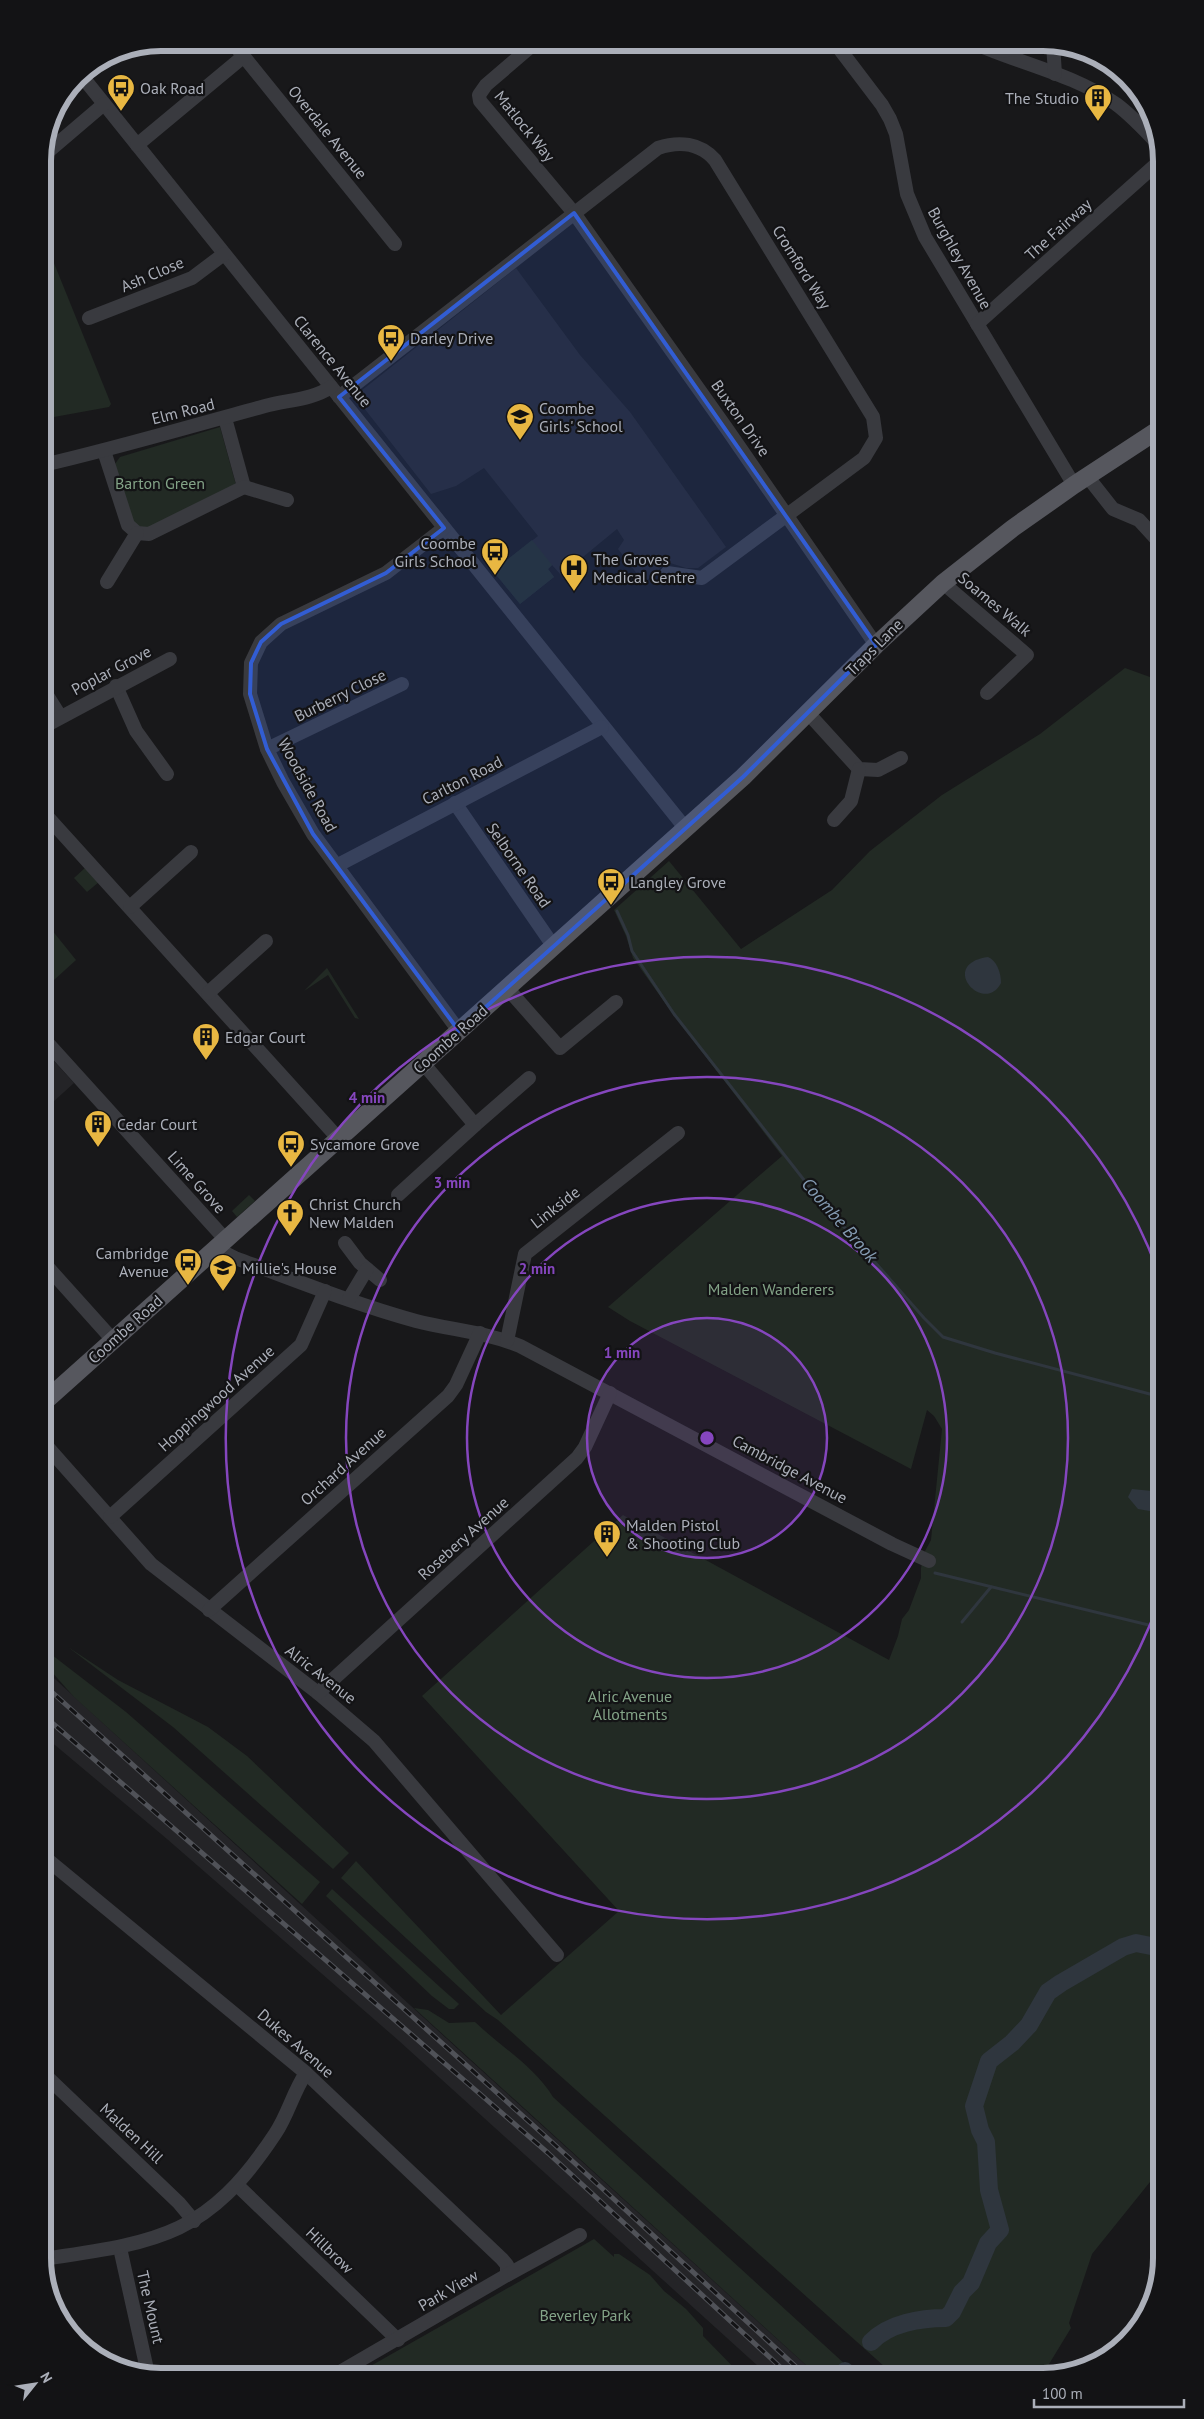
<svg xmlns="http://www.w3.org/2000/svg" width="1204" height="2419" viewBox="0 0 1204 2419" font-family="'PT Sans',sans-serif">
<rect width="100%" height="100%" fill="#18181a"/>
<g fill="#242427">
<path d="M 516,268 L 580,355 L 630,412 L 726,547 L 698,568 L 686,568 L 667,562 L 644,583 L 618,549 L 624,540 L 617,529 L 561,575 L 552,565 L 548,569 L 554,577 L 520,604 L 493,571 L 538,536 L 484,468 L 456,486 L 431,494 L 357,399 L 361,391 Z"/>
<path d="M 43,1049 L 74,1083 L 43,1111 Z"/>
<path d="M 43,1668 L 459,2050 L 818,2376 L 769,2376 L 398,2040 L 167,1839 L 43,1735 Z"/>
</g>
<g fill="#222a24">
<path d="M 43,236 L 111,404 L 109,407 L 43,419 Z"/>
<path d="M 220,427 L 236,485 L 149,528 L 138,530 L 131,523 L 115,464 L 120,457 Z"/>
<path d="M 532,540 L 552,565 L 548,569 L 554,577 L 520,604 L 493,571 Z"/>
<path d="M 1125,668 L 1161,681 L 1161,2152 L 1154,2177 L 1092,2254 L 1069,2323 L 1071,2328 L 1046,2369 L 1035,2376 L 895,2376 L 498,2020 L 486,2012 L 341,1878 L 356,1861 L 501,2015 L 619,1911 L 422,1696 L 623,1515 L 889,1660 L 898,1636 L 902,1619 L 909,1610 L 921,1578 L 921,1568 L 924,1553 L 931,1540 L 942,1429 L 934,1416 L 927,1410 L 911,1469 L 630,1321 L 608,1307 L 782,1156 L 673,1014 L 633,958 L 626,936 L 614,910 L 669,861 L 741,949 L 832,890 L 870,851 L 942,795 L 1040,734 Z"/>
<path d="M 86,867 L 99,882 L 87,892 L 74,878 Z"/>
<path d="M 43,919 L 76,960 L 43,990 Z"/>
<path d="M 327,968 L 359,1019 L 355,1018 L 328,975 L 304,991 Z"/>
<path d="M 249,1195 L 255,1201 L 237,1217 L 232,1211 Z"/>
<path d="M 68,1647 L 118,1680 L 208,1727 L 247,1756 L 349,1853 L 333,1869 L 173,1727 Z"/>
<path d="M 43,1648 L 126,1712 L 320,1882 L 302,1904 L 74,1697 L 43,1662 Z"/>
<path d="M 332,1889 L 441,1988 L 459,2004 L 454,2009 L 449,2009 L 432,1996 L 326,1896 Z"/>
<path d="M 414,2008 L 428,2010 L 449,2023 L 475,2022 C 501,2047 534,2066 553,2097 L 858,2376 L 818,2376 Z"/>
<path d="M 594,2239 L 614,2257 L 614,2254 L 619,2254 L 650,2275 L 664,2291 L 686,2309 L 703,2328 L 703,2336 L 742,2376 L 353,2376 Z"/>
</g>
<g fill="#2f363e">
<path d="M 988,957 C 997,961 1001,973 1001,983 C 984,1016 937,964 988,957 Z"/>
<path d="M 1132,1489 L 1152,1491 L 1161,1499 L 1161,1513 L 1138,1509 L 1128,1497 Z"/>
</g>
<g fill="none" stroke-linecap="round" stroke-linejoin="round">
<g stroke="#2f363e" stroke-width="3">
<path d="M 617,911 L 628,935 L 632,951 L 674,1014 L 815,1194 L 924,1318 L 943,1337 L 995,1353 L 1161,1397"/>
<path d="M 935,1573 L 1161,1628"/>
<path d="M 962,1622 L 991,1587"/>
</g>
<g stroke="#2f363e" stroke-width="18">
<path d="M 871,2342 C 889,2323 921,2318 946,2318 L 952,2312 L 962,2292 L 971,2283 L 988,2243 L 1000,2230 L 989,2190 L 986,2142 L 980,2130 L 974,2106 L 989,2061 L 1012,2043 L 1029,2025 L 1048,1992 L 1061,1983 L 1123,1947 L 1136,1943 L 1161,1948"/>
<path d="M 840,2376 L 845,2371"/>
</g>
<g stroke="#393a3f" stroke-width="14">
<path d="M 233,43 L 395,244"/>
<path d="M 535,43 L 486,85 L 479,95 L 480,101 L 574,213 L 727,429 L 876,645"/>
<path d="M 835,43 L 882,105 L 890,119 L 896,134 L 907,194 L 925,237 L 1074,485"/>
<path d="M 974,43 C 1021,64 1073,74 1116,104 C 1131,115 1145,130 1158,144"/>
<path d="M 1053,44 L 1055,74"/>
<path d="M 997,51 L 1017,49 L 1033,43"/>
<path d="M 81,75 L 686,829"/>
<path d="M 137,145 L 244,56"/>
<path d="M 43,156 L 104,104"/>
<path d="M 89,318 L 192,278 L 224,254"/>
<path d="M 977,324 L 1161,160"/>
<path d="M 339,397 L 658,148 C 679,141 700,143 715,160 L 873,417 L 876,438 L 864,458 L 702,578 L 667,573"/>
<path d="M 225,418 L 244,487"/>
<path d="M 104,451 L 128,525 L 137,533 L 149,534 L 244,487 L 287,500"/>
<path d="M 43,465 C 117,448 191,426 265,406 C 286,400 312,400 331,387"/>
<path d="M 1087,476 L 1113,509 L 1139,520 L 1161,544"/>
<path d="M 444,528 L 386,573 L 281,624 L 261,642 L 251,663 L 250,694 L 267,749 L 283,782 L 313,834 L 459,1031"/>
<path d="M 107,582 L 137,533"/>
<path d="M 943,583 L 1027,655 L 987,693"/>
<path d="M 116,686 L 136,731 L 167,774"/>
<path d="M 43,689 L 60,716"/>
<path d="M 808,713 L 859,769 L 878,770 L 901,758"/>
<path d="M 43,727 L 170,659"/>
<path d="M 267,749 L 402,684"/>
<path d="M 455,803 L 554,947"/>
<path d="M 43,812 L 338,1138"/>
<path d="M 834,820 L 851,801 L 859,769"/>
<path d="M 338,865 L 602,727"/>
<path d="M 130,907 L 191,852"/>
<path d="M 507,988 L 560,1048 L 616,1002"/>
<path d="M 208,993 L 266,941"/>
<path d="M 43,1038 L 225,1239"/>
<path d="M 423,1063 L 475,1125 L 529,1078"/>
<path d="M 398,1195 L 475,1125"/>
<path d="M 345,1243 L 360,1263 L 380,1280"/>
<path d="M 218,1245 L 225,1253 L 235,1258 C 295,1280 354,1304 416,1321 C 451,1330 486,1332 520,1346 L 892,1544 L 929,1561"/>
<path d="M 43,1262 L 113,1340"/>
<path d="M 349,1299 L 367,1269"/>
<path d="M 507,1341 L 525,1254 L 678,1133"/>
<path d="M 43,1442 L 151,1564 L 318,1693 L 374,1741 L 557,1955"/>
<path d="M 110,1517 L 301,1345 L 325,1291"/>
<path d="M 209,1610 L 448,1396 L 456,1385 L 480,1333"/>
<path d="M 318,1693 L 577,1458 L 585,1447 L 610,1393"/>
<path d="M 43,1856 L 306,2073 L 502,2259 L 507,2265 L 507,2275"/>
<path d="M 43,2073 L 179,2203 L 194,2221"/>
<path d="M 237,2185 L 398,2340"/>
<path d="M 120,2248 L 148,2374"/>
<path d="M 43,2259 C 158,2242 207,2237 275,2134 C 288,2115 293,2092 306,2073"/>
<path d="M 333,2376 L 507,2275 L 580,2235"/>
</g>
<path stroke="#56575e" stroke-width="18" d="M 43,1403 L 743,777 L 876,645 L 943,583 L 1013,528 L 1074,485 L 1161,428"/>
<defs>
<g id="rail">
<path d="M 43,1684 L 555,2145 L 806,2376"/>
<path d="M 43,1715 L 548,2153 L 790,2376"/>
</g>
</defs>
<use href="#rail" stroke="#505258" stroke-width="5"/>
<use href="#rail" stroke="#131315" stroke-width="3" stroke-dasharray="9" stroke-linecap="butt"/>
</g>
<path fill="#325dd3" fill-opacity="0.2" stroke="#325dd3" stroke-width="4" stroke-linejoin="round" d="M 574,213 L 876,645 L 743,777 L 459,1031 L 313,834 L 267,749 L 250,694 L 251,663 L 261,642 L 281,624 L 386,573 L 444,528 L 339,397 Z"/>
<circle cx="707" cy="1438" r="120" fill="#8546be" fill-opacity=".12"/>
<g fill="none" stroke="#8546be" stroke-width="2.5">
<circle cx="707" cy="1438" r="120"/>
<circle cx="707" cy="1438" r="240"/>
<circle cx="707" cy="1438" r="361"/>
<path d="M1160 1599A481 481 0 1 1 1160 1277"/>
</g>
<defs>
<symbol id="bus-pin" viewBox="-11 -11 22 30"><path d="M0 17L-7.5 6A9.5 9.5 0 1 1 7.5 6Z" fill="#e8b742" stroke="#131315"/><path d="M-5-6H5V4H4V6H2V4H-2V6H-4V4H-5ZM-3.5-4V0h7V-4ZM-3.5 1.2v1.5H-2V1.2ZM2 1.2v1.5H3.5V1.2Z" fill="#111"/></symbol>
<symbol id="building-pin" viewBox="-11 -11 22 30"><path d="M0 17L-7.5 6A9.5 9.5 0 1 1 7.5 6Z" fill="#e8b742" stroke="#131315"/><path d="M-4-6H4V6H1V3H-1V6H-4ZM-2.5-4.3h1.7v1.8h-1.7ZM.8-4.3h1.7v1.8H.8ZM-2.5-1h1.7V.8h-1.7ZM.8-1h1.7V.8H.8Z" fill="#111"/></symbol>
<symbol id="school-pin" viewBox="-11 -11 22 30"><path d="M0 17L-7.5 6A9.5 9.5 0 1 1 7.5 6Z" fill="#e8b742" stroke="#131315"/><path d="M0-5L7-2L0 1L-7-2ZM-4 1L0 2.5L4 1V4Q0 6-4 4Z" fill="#111"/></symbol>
<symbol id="hospital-pin" viewBox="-11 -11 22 30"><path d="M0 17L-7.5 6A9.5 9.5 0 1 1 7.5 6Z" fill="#e8b742" stroke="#131315"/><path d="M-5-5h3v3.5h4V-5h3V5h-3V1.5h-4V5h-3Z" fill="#111"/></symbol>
<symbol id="church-pin" viewBox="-11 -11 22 30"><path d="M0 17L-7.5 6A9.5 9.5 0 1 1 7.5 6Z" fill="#e8b742" stroke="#131315"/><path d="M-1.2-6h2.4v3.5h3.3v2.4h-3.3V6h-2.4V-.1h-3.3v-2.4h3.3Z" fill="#111"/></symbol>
</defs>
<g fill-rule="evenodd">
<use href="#bus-pin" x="105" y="72" width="32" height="43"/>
<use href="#building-pin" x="1082" y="82" width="32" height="43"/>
<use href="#bus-pin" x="375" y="322" width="32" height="43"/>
<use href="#school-pin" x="504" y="401" width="32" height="43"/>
<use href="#bus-pin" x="479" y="536" width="32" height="43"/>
<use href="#hospital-pin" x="558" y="552" width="32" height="43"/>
<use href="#bus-pin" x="595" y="866" width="32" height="43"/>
<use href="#building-pin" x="190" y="1021" width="32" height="43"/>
<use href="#building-pin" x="82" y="1108" width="32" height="43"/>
<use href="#bus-pin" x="275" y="1128" width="32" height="43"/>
<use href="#church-pin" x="274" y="1197" width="32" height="43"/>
<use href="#bus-pin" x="172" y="1246" width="32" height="43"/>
<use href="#school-pin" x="207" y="1252" width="32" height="43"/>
<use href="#building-pin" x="591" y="1518" width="32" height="43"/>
</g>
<g text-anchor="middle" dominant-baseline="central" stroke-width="4.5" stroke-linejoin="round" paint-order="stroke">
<g font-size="16" fill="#abafb9" stroke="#131315" text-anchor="start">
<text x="140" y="88">Oak Road</text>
<text x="1079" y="98" text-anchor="end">The Studio</text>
<text x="410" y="338">Darley Drive</text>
<text x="539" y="408">Coombe<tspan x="539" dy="18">Girls' School</tspan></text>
<text x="476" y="543" text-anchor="end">Coombe<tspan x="476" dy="18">Girls School</tspan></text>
<text x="593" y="559">The Groves<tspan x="593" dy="18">Medical Centre</tspan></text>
<text x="630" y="882">Langley Grove</text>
<text x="225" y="1037">Edgar Court</text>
<text x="117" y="1124">Cedar Court</text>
<text x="310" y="1144">Sycamore Grove</text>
<text x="309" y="1204">Christ Church<tspan x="309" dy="18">New Malden</tspan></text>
<text x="169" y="1253" text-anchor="end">Cambridge<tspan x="169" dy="18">Avenue</tspan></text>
<text x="242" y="1268">Millie's House</text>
<text x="626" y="1525">Malden Pistol<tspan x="626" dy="18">&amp; Shooting Club</tspan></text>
</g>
<g font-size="16" fill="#abafb9" stroke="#131315">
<text transform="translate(525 126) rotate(51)">Matlock Way</text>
<text transform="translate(328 132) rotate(51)">Overdale Avenue</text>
<text transform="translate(1058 229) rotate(-42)">The Fairway</text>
<text transform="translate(960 258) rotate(61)">Burghley Avenue</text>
<text transform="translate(802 267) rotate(58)">Cromford Way</text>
<text transform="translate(152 274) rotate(-23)">Ash Close</text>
<text transform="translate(333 361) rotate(51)">Clarence Avenue</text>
<text transform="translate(183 411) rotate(-14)">Elm Road</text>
<text transform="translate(741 418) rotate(55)">Buxton Drive</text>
<text transform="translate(995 604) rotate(40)">Soames Walk</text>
<text transform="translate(874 647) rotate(-45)">Traps Lane</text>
<text transform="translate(111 670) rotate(-28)">Poplar Grove</text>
<text transform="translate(340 695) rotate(-26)">Burberry Close</text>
<text transform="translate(462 780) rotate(-27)">Carlton Road</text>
<text transform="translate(308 785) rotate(61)">Woodside Road</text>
<text transform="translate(519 865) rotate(55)">Selborne Road</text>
<text transform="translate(450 1039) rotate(-42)">Coombe Road</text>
<text transform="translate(197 1182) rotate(48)">Lime Grove</text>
<text transform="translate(555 1207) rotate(-38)">Linkside</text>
<text transform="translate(125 1329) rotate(-42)">Coombe Road</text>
<text transform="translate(216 1398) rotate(-42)">Hoppingwood Avenue</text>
<text transform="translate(343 1466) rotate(-42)">Orchard Avenue</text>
<text transform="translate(790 1469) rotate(28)">Cambridge Avenue</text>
<text transform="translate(463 1538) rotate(-42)">Rosebery Avenue</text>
<text transform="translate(321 1674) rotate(38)">Alric Avenue</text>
<text transform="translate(296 2043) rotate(41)">Dukes Avenue</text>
<text transform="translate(132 2133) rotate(43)">Malden Hill</text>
<text transform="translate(330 2250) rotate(44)">Hillbrow</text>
<text transform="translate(448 2290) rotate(-30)">Park View</text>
<text transform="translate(151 2307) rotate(77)">The Mount</text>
</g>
<g font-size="16" fill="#83a387" stroke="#131315">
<text x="160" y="483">Barton Green</text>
<text x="771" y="1289">Malden Wanderers</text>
<text x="630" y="1696">Alric Avenue<tspan x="630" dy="18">Allotments</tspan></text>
<text x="585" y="2315">Beverley Park</text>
</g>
<g font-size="18" font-style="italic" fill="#849bb2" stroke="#131315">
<text transform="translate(840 1220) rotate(49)">Coombe Brook</text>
</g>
</g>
<path d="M0 0H1204V2419H0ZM161 51H1043A110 110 0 0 1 1153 161V2258A110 110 0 0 1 1043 2368H161A110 110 0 0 1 51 2258V161A110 110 0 0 1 161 51Z" fill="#131315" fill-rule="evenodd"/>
<path fill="none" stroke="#abafb9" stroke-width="6" d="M161 51H1043A110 110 0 0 1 1153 161V2258A110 110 0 0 1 1043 2368H161A110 110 0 0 1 51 2258V161A110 110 0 0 1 161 51Z"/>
<circle cx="707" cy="1438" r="8" fill="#8546be" stroke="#131315" stroke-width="2.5"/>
<g font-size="15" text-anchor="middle" font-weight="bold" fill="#8546be" stroke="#131315" stroke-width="4.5" stroke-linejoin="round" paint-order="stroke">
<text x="367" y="1103">4 min</text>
<text x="452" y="1188">3 min</text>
<text x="537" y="1274">2 min</text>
<text x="622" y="1358">1 min</text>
</g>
<g transform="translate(35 2384) rotate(60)" stroke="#131315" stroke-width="4" paint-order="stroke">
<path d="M0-4L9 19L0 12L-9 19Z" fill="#abafb9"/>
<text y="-8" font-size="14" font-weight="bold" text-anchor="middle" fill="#abafb9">N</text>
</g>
<path d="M1034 2399v8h150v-8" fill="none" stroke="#abafb9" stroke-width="2.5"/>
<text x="1042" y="2399" font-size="15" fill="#abafb9" stroke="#131315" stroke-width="4" paint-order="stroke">100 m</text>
</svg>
